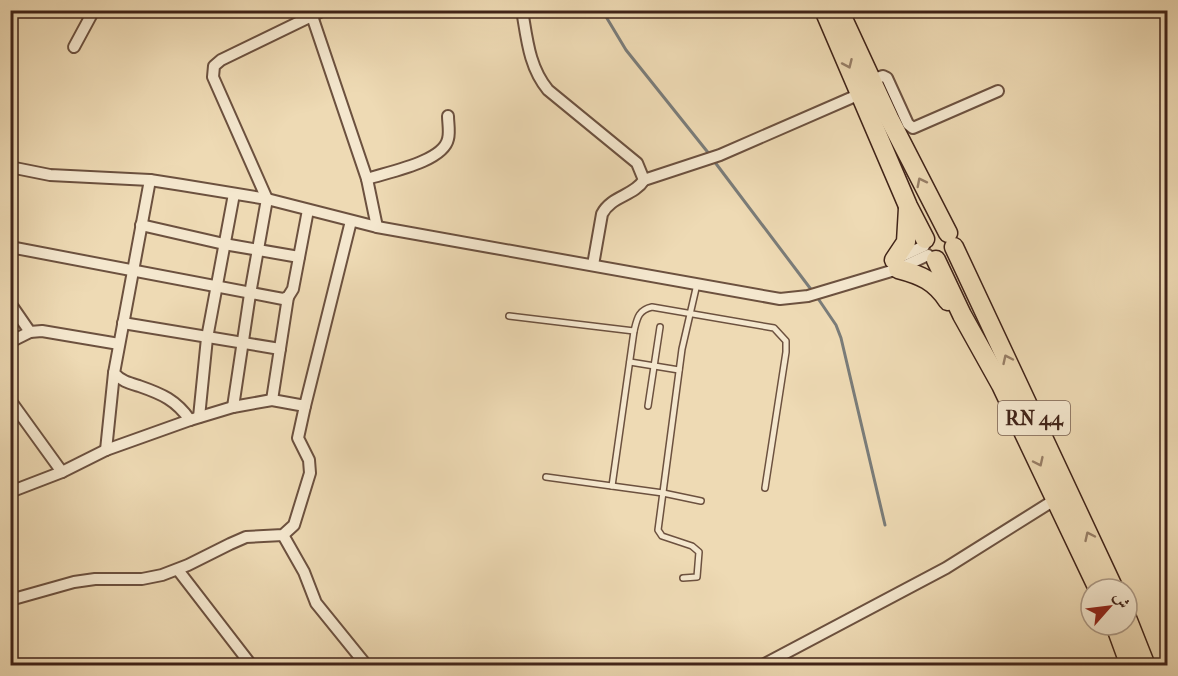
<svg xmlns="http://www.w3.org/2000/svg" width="1178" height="676" viewBox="0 0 1178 676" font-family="'IM FELL French Canon',Amiri,serif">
<rect width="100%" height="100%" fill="#eedab4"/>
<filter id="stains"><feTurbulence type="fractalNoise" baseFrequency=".00333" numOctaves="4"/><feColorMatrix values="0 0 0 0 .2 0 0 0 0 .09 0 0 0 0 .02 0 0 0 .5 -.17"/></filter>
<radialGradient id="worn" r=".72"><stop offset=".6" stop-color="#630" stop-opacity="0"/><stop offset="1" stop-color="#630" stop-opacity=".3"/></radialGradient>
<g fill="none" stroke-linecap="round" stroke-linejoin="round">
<g stroke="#7a7c79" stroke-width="3">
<path d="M 602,10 L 626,50 L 710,155"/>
<path d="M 714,161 L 813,292"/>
<path d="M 817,297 L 836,325 L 841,338 L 885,525"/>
</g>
<defs>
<g id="lane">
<path d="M 509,316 L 634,331 C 637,319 638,310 652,307 L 774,328 L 786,341 L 786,352 L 765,488"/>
<path d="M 630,362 L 679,370"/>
<path d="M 648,406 L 660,327"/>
<path d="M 546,477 L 663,493 L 701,501"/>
<path d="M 612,486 L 634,331"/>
<path d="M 683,578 L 697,577 L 699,552 L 692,546 L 662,536 L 658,530 L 682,349 L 697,284"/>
</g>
<g id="street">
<path d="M 522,10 C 527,39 529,67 548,90 L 637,163 L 644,180 C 634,196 611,196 602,214 L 593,265"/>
<path d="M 312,16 L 367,179 L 377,227"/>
<path d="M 74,47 L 94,10"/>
<path d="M 871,80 L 883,76 L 887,78 L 908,124 L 913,128 L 998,91"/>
<path d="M 10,167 L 50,175 L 150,180 L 182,185 L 267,199 L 377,227 L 780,299 L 808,296 L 898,269 L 928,255"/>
<path d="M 367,179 C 388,172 443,162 448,139 C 450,132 448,123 448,116"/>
<path d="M 150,180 L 114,373 C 121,381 129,383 139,386 C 162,394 176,400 190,420"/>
<path d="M 644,180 L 720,155 L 860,94"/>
<path d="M 141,225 L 224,244 L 299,257"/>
<path d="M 10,247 L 283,299 L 288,297 L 293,289 L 308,210"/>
<path d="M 898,258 L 924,246"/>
<path d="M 10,303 L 30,332"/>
<path d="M 123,323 L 280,349"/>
<path d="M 10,342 L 30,332 L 42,331 L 119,344"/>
<path d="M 10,400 L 62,472"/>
<path d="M 272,400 L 288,297"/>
<path d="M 233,407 L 250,294 L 267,199 L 213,77 L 214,66 L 221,60 L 324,10"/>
<path d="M 199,417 L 207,338 L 234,194"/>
<path d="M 106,450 L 114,373"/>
<path d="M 10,492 L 62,472 L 106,450 L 190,420 L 233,407 L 272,400 L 305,406 L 351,221"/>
<path d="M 283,535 L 304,572 L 316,603 L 367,666"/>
<path d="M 178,570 L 252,666"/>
<path d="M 10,600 L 74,582 L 95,579 L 142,579 L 162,575 L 188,565 L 230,544 L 246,537 L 283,535 L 294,525 L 310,473 L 309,460 L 298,438 L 305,406"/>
<path d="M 761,666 L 946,568 L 1056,499"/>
</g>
<g id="highway">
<path d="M 824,10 L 908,206 L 925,239"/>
<path d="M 839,10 L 889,118 L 948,233"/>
<path d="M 954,247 L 1114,589"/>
<path d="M 894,260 L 906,242 L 908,208"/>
<path d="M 936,260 L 962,315 L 1001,385 L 1098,589"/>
<path d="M 898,269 C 921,275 935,281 948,301"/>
<path d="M 1127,618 L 1146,666"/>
<path d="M 1115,625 L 1130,666"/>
</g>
</defs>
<use href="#lane" stroke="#6c513f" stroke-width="8"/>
<use href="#street" stroke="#6c513f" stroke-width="14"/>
<use href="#highway" stroke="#402318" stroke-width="21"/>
<use href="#lane" stroke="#f4e7ce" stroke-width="5"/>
<use href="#street" stroke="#f4e7ce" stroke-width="10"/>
<use href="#highway" stroke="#eedab4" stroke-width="18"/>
</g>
<defs><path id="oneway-chevron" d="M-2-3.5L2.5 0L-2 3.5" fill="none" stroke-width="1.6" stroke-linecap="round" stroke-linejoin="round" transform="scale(1.5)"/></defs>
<g stroke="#977e66">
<use href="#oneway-chevron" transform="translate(848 64) rotate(66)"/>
<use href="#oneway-chevron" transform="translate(921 182) rotate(-117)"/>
<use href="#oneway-chevron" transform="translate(1007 359) rotate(-115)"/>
<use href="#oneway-chevron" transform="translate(1039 462) rotate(65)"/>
<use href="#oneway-chevron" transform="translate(1089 536) rotate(-115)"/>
</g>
<g text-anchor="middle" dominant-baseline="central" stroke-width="4.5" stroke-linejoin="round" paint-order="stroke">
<rect fill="#f4e7ce" stroke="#765e4f" stroke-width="1.5" x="998" y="401" width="72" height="34" rx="4.5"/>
<g font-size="20" font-weight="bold" fill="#402318">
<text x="1034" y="418">RN 44</text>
</g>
</g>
<rect width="1178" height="676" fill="none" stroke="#eedab4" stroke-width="36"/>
<rect x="12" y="12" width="1154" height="652" fill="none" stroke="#402318" stroke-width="3"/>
<rect x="18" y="18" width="1142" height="640" fill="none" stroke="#402318" stroke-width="1.5"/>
<g transform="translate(1109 607) rotate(62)"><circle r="28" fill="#f4e7ce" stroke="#ac9985" stroke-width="1.5"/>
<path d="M0-4.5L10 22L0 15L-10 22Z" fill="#8f2418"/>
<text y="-9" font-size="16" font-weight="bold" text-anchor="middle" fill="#402318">ش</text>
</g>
<rect width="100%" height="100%" filter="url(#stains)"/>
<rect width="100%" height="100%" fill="url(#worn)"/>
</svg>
